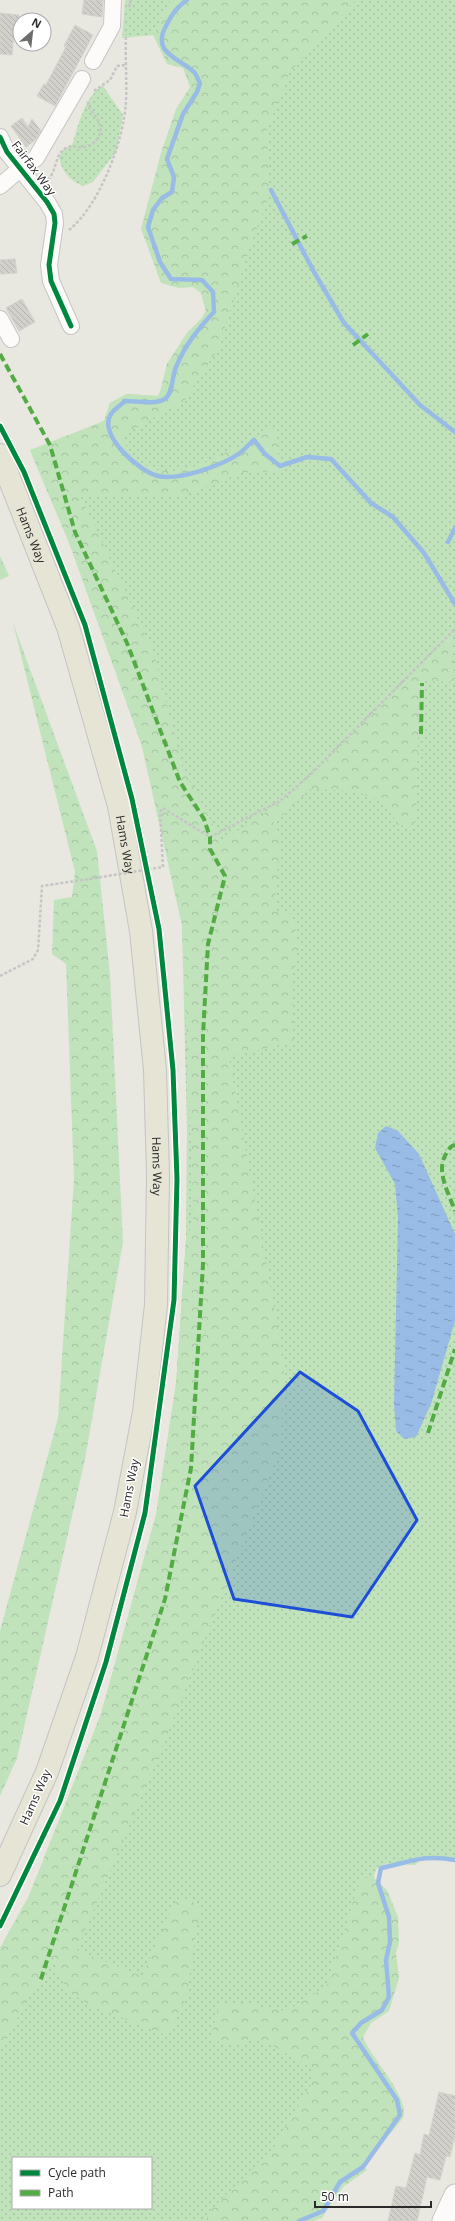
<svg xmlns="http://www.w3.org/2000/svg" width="455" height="2221" viewBox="0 0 455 2221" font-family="'Open Sans',sans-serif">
<defs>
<pattern id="green-dots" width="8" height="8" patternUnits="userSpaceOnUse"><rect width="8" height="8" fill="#c0e3bb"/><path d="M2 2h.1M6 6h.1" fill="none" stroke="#a5c3a1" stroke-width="1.8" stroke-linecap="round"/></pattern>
<pattern id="forest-crowns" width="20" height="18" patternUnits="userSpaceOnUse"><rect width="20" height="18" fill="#c0e3bb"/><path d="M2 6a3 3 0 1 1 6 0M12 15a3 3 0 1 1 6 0" fill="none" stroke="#a5c3a1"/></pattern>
<pattern id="water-ripples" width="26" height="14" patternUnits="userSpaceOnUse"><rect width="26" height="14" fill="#98bce6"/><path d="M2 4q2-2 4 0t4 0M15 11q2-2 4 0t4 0" fill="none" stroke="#7c99bb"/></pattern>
<pattern id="building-back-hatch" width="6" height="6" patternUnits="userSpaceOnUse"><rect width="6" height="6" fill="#d1d0cb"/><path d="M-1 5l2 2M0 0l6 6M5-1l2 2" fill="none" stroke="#b4b3ae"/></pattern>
</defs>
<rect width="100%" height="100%" fill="#e8e7e0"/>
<g fill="url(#green-dots)" fill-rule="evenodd">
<path d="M 125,0 L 171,0 L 153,35 L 122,38 Z"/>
<path d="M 199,0 L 455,0 L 455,1860 L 425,1856 L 415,1865 C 394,1865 371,1855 374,1887 L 363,2019 L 286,2221 L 0,2221 L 0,1948 L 29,1896 L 101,1714 L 156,1515 L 176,1384 L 186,1239 L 187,1130 L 182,925 L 142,746 L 70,545 L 30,450 C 56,444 79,431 104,421 L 110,403 L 127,394 L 158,396 L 161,389 L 167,364 L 187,333 L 202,318 L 206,311 L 201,293 ZM 13,2158 L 151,2158 L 151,2208 L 13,2208 Z"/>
<path d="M 103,86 L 123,115 L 116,152 L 93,182 L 83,186 C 70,181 62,172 59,157 L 63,150 L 72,145 C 79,125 84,96 103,86 Z"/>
</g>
<g fill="url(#forest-crowns)">
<path d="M 171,0 L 356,0 L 289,73 L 267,131 L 269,197 L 252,241 L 218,349 L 184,401 L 120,437 C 126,446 133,457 142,463 C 177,490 242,442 275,427 L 280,471 L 242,473 L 183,495 L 81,497 L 154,653 L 183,769 L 222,841 L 271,809 L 314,775 L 356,730 L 451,636 L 455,682 L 419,681 L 417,801 L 413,827 L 397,825 L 388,804 L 355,791 L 311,789 L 273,823 L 280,834 L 275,911 L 292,914 L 299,946 L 292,978 L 293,1042 L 229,1057 L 284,1363 L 281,1447 L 167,1735 L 77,1950 L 142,1976 L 175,1902 L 190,1899 L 200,1909 L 186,1998 L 168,2036 L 92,2006 L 67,1991 L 54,1963 L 30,1995 L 0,2052 L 0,1948 L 29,1896 L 101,1714 L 156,1515 L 176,1384 L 186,1239 L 194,1221 L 182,925 L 142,746 L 70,545 L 30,450 L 104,421 L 110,403 L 127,394 L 158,396 L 161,389 L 167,364 L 187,333 L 202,318 L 206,311 L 201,293 L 193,287 L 179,288 L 161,283 L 141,229 L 161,153 L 176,109 L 190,87 L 183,68 L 167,64 L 153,35 Z"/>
<path d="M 0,556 L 9,576 L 0,580 Z"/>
<path d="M 13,623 L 97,851 L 110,975 L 123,1242 L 85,1459 L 17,1758 L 0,1796 L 0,1631 L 58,1418 L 74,1179 L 66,964 L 52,954 L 54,900 L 72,897 L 75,872 Z"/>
<path d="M 373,1877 L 387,1890 L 398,1917 L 399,1943 L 396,1953 L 399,1978 L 389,2011 L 371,2023 L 363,2037 C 370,2057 411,2098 403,2118 L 363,2167 L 367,2170 L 343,2187 L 322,2218 L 314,2221 L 206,2221 L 209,2212 L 274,2147 L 312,2083 L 311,2068 L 273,2046 L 255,2039 L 237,2045 L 210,2040 L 219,2004 L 242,2003 L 286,2011 L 327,1986 L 360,1879 Z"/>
</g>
<path fill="url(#water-ripples)" d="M 386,1126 L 397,1130 L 419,1154 L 455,1234 L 455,1321 L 431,1404 L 416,1437 L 404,1439 L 396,1431 L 394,1403 L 398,1218 L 395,1184 L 375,1148 L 378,1133 Z"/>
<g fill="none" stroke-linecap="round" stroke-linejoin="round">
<g stroke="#98bce6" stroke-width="4.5">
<path d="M 187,0 C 177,7 172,14 166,26 C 151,53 179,58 194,72 C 197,75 198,80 200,83 L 197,92 L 183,114 L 167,159 L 174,177 L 172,192 L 162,198 L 153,210 L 148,227 L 160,262 L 171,279 L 202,280 L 213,292 L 214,312 C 198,329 185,345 176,367 C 172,376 173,393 165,399 C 155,405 136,401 125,401 C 121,405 114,409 111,414 C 97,435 140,472 158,476 C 179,481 223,465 240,453 C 245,449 249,444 254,440 L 265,454 L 280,466 L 307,457 L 331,459 L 371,503 L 393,517 L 424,553 L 455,604"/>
<path d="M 271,190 L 314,272 L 344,323 L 420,405 L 455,432"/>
<path d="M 448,542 L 455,528"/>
<path d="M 299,2221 L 323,2211 L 340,2182 L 363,2167 L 400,2115 L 397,2100 L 352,2033 L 361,2023 L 382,2010 L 389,1997 L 386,1960 L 390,1942 L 389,1917 L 378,1883 L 381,1868 C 411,1862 423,1854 455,1860"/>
</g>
</g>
<g fill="url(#building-back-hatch)" stroke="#d3d2cc">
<path d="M 84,0 L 103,0 L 102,17 L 82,14 Z"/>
<path d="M 0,13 L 19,15 L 18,29 L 14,29 L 12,55 L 0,54 Z"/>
<path d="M 75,25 L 93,35 L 55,106 L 37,96 L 44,84 L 46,85 L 66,47 L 64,46 Z"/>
<path d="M 22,118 L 28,127 L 32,119 L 41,131 L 35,140 L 26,147 L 11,126 Z"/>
<path d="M 15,259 L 17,273 L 0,274 L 0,260 Z"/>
<path d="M 22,299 L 35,322 L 19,331 L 6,308 Z"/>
<path d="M 439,2092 L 455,2096 L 455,2135 L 450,2157 L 446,2156 L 440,2180 L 427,2177 L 417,2221 L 388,2221 L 396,2186 L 406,2188 L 415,2153 L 420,2155 L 424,2134 L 429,2136 Z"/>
</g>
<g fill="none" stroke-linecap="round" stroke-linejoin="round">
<defs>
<g id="minor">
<path d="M 93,61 L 112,26 L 113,0"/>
<path d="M 0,137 L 7,152 L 47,202 L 54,214 L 55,223 L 49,265 L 51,281 L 71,326"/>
<path d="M 0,186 L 21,168 L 36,158 L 82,79"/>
<path d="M 0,319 L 11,339"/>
</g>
<path id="tertiary" d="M 443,2221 L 455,2195"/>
<g id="trunk">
<path id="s1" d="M 0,455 L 68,627 L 119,806 L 141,931 L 155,1070 L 158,1176 L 156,1305 L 144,1412 L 125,1512 L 87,1657 L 47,1772 L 0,1875"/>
</g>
</defs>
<use href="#minor" stroke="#c6c5c5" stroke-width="18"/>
<use href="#tertiary" stroke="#c6c5c5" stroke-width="23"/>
<use href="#trunk" stroke="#c4c4c1" stroke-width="24"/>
<g stroke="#c6c5c5" stroke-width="2.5" stroke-dasharray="3 2" stroke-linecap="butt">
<path d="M 129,7 L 131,0"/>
<path d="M 94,91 L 110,80 L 117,66 L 125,65"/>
<path d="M 48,180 C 56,172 55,157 63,150 C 71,143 76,148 84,147 C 94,146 103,135 100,125 C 98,116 87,110 88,101"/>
<path d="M 69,230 C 100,205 124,140 126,101 C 127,79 125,56 126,34"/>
<path d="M 160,812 L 163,808 L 210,837 L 280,801 L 311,774 L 455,629"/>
<path d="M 0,976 L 33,959 L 38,950 L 42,886 L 89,879"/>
</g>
<use href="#minor" stroke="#fcfbfa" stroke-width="16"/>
<use href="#tertiary" stroke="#fcfbfa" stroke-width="21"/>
<use href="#trunk" stroke="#e6e4d4" stroke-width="22"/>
<path stroke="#c6c5c5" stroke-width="2.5" stroke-dasharray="3 2" stroke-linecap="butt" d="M 89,879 L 163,867 L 160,812"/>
<g stroke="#53ab44" stroke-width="4" stroke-dasharray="8 4" stroke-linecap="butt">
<path d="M 292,244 L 307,236"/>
<path d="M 353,345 L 368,334"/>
<path d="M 0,354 L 50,445 L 75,532 L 127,643 L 180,782 L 204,819 L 210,837 L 210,849 L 225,876 L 208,944 L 203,1035 L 203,1264 L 191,1468 L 165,1599 L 40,1982"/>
<path d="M 421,734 L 422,683"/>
<path d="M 455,1145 C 451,1146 450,1147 448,1151 C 434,1169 448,1191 455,1211"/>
<path d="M 428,1433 L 455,1349"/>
</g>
<defs>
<g id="cycleway">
<path d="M 0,137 L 7,152 L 47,202 L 54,214 L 55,223 L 49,265 L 51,281 L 71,326"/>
<path d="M 0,426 L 24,472 L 85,625 L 132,799 L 159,929 L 173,1070 L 177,1179 L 174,1300 L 145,1513 L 106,1662 L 60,1801 L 0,1926"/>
</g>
</defs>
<use href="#cycleway" stroke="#fff" stroke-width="8"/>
<use href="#cycleway" stroke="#00873e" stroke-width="5"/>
</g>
<path fill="#1d4ed8" fill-opacity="0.2" stroke="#1d4ed8" stroke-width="3" stroke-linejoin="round" d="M 300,1372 L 358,1411 L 417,1520 L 352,1617 L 234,1599 L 195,1486 Z"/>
<g text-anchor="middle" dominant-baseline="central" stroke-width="3" stroke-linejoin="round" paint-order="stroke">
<g font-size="12" fill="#2a2a2a" stroke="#fff">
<text transform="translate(34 168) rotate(53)">Fairfax Way</text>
<text stroke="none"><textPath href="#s1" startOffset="86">Hams Way</textPath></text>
<text stroke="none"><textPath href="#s1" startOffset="410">Hams Way</textPath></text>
<text stroke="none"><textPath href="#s1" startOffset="734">Hams Way</textPath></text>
<text transform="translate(129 1488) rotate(-79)">Hams Way</text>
<text transform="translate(35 1797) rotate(-66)">Hams Way</text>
</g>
</g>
<rect x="12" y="2157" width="140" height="52" fill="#ffffff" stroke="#aaaaaa"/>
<rect x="20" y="2170" width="20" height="6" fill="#00873e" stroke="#aaaaaa"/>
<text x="48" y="2177" font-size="12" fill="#2a2a2a">Cycle path</text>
<rect x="20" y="2190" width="20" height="6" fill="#53ab44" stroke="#aaaaaa"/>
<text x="48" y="2197" font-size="12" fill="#2a2a2a">Path</text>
<g transform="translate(32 32) rotate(28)"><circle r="19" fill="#ffffff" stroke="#aaaaaa"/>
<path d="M0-3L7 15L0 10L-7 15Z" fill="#6c6c6a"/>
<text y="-6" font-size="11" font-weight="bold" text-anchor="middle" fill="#2a2a2a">N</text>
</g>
<path d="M315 2201v6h116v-6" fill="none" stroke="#2a2a2a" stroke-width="2"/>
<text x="321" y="2201" font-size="12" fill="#2a2a2a" stroke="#ffffff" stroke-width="3" paint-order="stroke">50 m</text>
</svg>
